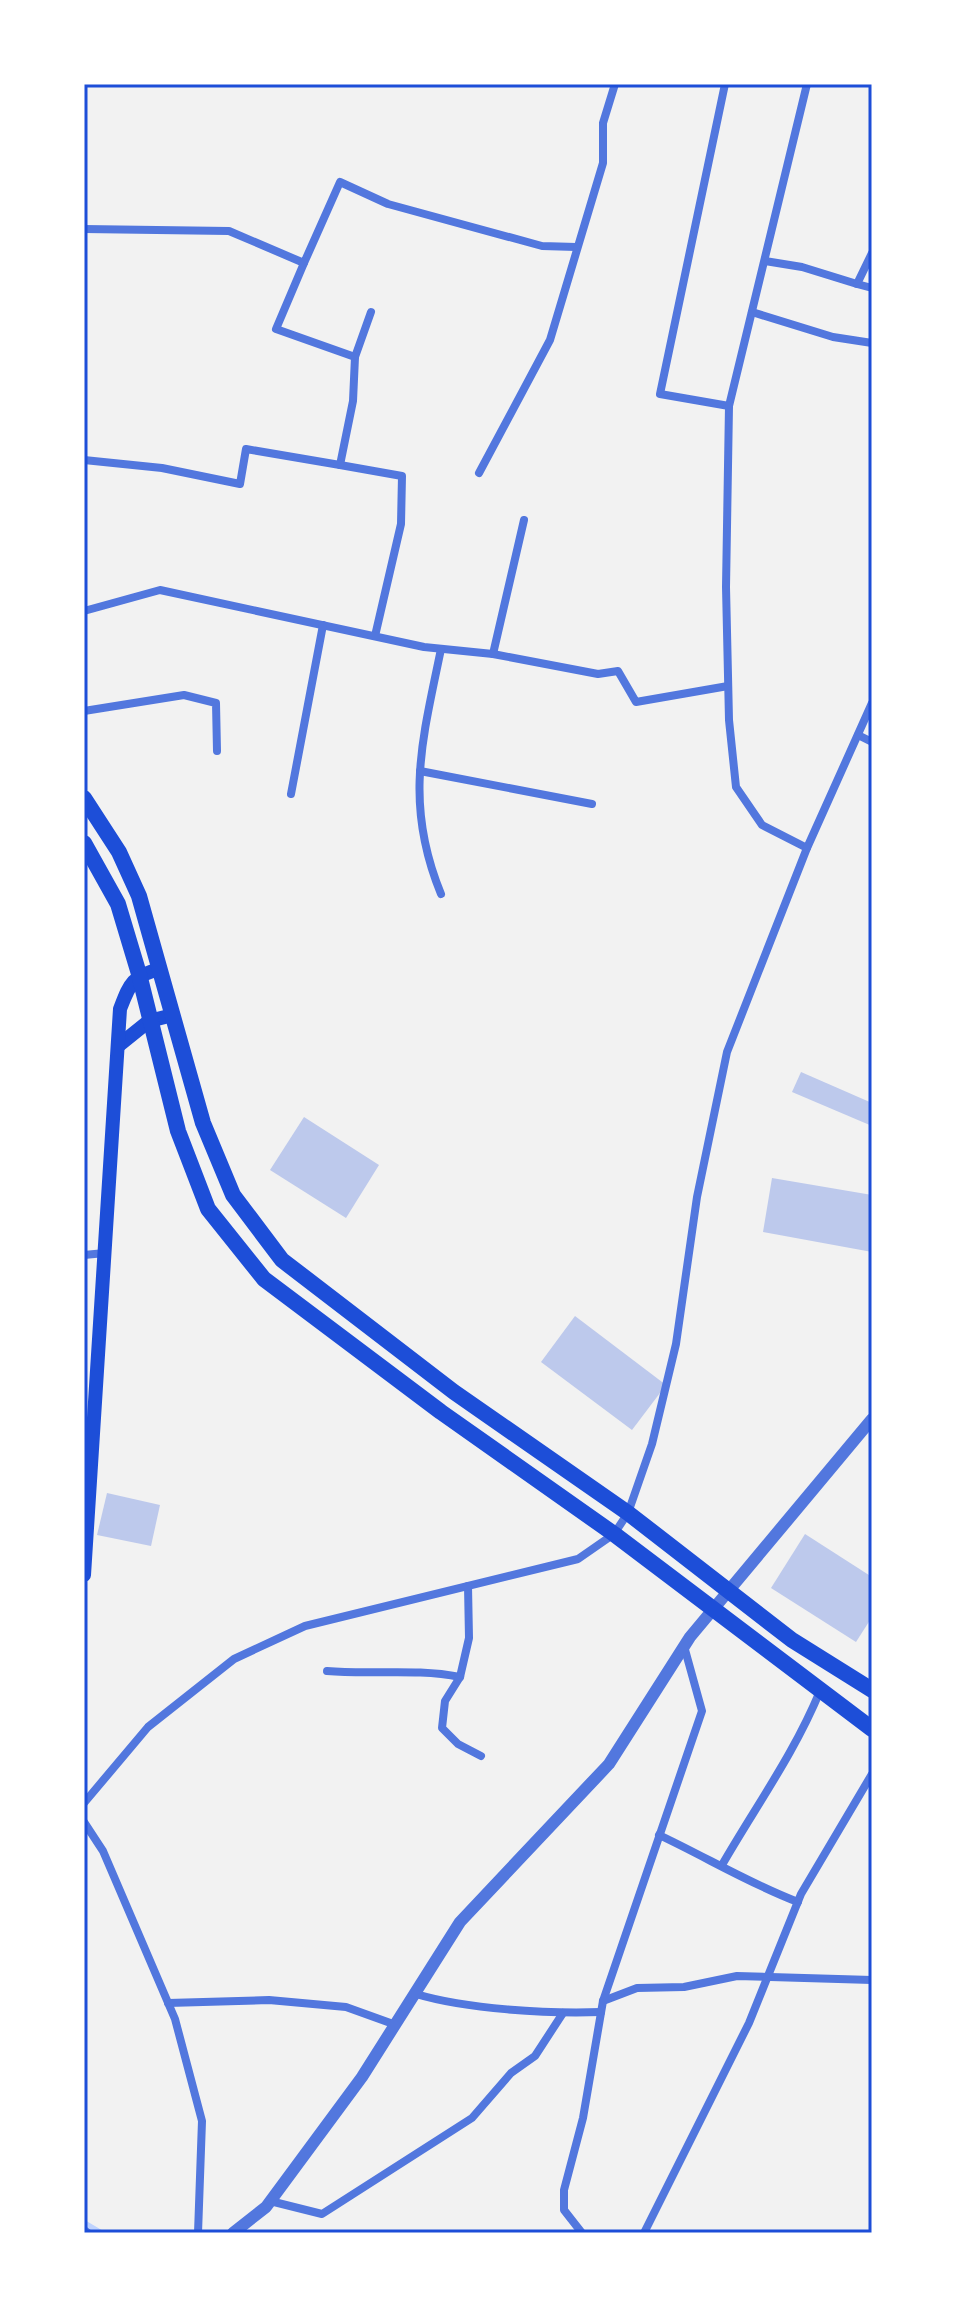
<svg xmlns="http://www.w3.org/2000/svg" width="956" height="2317" viewBox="0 0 956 2317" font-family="'DejaVu Sans',sans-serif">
<rect width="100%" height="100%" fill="#f2f2f2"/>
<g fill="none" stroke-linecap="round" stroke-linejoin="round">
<path stroke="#bfd3fe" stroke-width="6" d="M 84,2223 L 101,2233"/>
</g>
<g fill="#bdc9ec">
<path d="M 801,1072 L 872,1103 L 872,1126 L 792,1092 Z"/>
<path d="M 304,1117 L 379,1165 L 346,1218 L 270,1170 Z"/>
<path d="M 772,1178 L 872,1195 L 872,1252 L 763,1232 Z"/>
<path d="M 575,1316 L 666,1385 L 632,1430 L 541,1362 Z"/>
<path d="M 107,1493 L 160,1505 L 151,1546 L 97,1535 Z"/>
<path d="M 805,1534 L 872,1577 L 872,1617 L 856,1642 L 771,1588 Z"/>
</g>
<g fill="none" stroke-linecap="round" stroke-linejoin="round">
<g stroke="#5277de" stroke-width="8">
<path d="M 725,84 L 660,394 L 729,406"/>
<path d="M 84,229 L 229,231 L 304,263 L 340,182 L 388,204 L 542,246 L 576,247"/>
<path d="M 765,261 L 802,267 L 857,284 L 872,253"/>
<path d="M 304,263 L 276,329 L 355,357 L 371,312"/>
<path d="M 857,284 L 872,288"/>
<path d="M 752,312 L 833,337 L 872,343"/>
<path d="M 355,357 L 353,401 L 340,465 L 402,476 L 401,524 L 375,636"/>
<path d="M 84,460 L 162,468 L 240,484 L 246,449 L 340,465"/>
<path d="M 479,473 L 550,340 L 603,163 L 603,123 L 615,84"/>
<path d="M 84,611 L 160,590 L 424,647 L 493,654 L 524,520"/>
<path d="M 441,649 C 422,741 404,804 441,894"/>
<path d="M 493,654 L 598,674 L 618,671 L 636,702 L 728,686"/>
<path d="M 84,711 L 184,695 L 216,703 L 217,751"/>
<path d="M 858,735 L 872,742"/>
<path d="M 420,771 L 592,804"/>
<path d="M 291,794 L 323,625"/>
<path d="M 807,848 L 762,825 L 736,787 L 729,720 L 726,587 L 729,406 L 807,84"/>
<path d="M 84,1255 L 105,1253"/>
<path d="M 327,1671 C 372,1675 415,1668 460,1677 L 469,1638 L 468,1586"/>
<path d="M 460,1677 L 445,1701 L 442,1728 L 458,1744 L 481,1756"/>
<path d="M 84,1803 L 148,1727 L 234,1659 L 305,1626 L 578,1559 L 614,1534 L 628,1513 L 652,1444 L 676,1344 L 697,1197 L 727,1052 L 807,848 L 872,703"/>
<path d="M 84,1822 L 103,1851 L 175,2019 L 202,2121 L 198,2233"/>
<path d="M 659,1835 C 706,1857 750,1884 798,1902"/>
<path d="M 722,1865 C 756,1806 794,1754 820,1691"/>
<path d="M 416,1994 C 466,2009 548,2014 601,2012"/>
<path d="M 603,2001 L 637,1988 L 684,1987 L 737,1976 L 872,1980"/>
<path d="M 168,2003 L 269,2000 L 346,2007 L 396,2025"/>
<path d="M 270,2201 L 322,2214 L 472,2118 L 511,2073 L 535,2056 L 563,2013"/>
<path d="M 84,2230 L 88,2233"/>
<path d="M 582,2233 L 564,2210 L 564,2190 L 583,2118 L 603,2001 L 702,1711 L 684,1646"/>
<path d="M 644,2233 L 749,2023 L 801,1894 L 872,1774"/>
</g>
<path stroke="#5277de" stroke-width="12" d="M 233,2233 L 266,2207 L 362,2077 L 460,1922 L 609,1764 L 690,1637 L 872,1419"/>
<g stroke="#1d4ed8" stroke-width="14">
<path d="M 118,1046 L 149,1021 L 173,1015"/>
<path d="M 84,1575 L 120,1009 C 130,983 132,976 160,969"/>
</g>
<g stroke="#1d4ed8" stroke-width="16">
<path d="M 84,798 L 119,852 L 139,896 L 203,1123 L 233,1195 L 282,1260 L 454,1392 L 628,1513 L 792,1640 L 872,1690"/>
<path d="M 84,843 L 118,904 L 139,974 L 178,1131 L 208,1209 L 264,1279 L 441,1412 L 614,1534 L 872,1729"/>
</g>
</g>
<rect width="956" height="2317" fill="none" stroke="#ffffff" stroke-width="172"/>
<rect x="86" y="86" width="784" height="2145" fill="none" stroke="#1d4ed8" stroke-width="3"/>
</svg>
